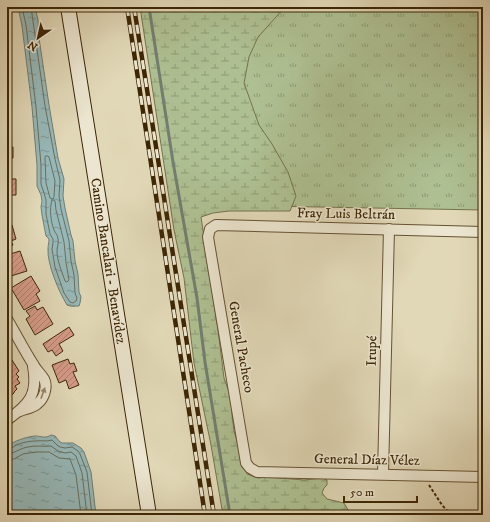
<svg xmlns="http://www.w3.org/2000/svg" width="490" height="522" viewBox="0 0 490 522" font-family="'IM FELL DW Pica',serif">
<defs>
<pattern id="grass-tufts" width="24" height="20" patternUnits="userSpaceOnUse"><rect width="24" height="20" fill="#aec092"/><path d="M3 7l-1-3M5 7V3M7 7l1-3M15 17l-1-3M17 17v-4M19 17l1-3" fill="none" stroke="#8f9c75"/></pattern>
<pattern id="wetland-marsh" width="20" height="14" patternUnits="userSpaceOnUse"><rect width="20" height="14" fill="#aec092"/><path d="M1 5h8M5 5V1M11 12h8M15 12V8" fill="none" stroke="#8f9c75"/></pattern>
<pattern id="water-ripples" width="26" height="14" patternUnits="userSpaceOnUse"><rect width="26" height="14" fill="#97b8b8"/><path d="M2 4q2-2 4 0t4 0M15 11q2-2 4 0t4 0" fill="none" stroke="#7c9594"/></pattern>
<pattern id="building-hatch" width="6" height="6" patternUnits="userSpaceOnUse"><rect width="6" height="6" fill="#d79b88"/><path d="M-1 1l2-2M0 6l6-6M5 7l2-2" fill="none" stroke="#b07e6d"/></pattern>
</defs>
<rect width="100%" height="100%" fill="#e1d8b7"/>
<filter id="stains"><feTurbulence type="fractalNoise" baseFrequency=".005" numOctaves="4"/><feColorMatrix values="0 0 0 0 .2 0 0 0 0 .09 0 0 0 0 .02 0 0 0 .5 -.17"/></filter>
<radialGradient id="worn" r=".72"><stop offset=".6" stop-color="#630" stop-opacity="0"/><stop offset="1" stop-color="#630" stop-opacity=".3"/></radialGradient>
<path fill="url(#grass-tufts)" stroke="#76734c" d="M 177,7 L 483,7 L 483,210 L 209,205 Z"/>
<path fill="url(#wetland-marsh)" stroke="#76734c" d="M 140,7 L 285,7 L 258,37 L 249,57 L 244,83 L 259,125 L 272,144 L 288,172 L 296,196 L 290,211 L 229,211 L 213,213 L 201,217 L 218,330 L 224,378 L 232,400 L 232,414 L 234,431 L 247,474 L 258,478 L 267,477 L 304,480 L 323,478 L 327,480 L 327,485 L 324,488 L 322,493 L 327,499 L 344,503 L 350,513 L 350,515 L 223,515 L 211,445 L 194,363 L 184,278 L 174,230 Z"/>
<g fill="url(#water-ripples)" stroke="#737e70">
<path d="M 18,7 L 35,7 L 38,20 L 39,38 L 49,105 L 58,158 L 64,179 L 63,196 L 65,208 L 71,235 L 73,241 L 75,261 L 78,274 L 79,292 L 81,297 L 80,303 L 79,306 C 75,306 71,307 67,305 C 59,292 47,264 48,249 C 48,245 49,243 49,239 L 46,236 L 42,215 L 41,207 L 42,201 L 41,195 L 37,186 L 37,165 L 32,107 L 22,26 Z"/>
<path d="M 51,435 L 55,436 L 60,442 L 62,443 L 73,443 L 81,448 L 84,452 L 91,472 L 96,515 L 7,515 L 7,446 C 15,441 25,437 35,436 C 42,436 45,439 51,435 Z"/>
</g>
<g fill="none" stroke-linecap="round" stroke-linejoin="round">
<g stroke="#6a6f5e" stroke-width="1">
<path d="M 22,7 L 26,25 L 36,107 L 41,165 L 41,184 L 44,193 L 46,200 L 46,214 L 50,234 L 53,239 L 53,243 L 52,249 L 55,267 L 64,293 L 70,302 L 73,303 L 76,301 L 77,298 L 75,293 L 74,275 L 71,261 L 69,241 L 61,209 L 59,196 L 60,180 L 55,159 L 45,106 L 31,7"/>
<path d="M 46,156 L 48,156 L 49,157 L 55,181 L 54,197 L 53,199 L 50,198 L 46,183 L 45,158 Z"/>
<path d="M 52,200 L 54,200 L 55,201 L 56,210 L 64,242 L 66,262 L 69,280 L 67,282 L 65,281 C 62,272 57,261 57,251 C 57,247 59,243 58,239 C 58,235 55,233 54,230 C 51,222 49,209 52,200 Z"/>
<path d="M 7,449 C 12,449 15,445 19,444 C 24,442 31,441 36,441 C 42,440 46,442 52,440 L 57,445 L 60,447 L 65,448 L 72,447 L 78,451 L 80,454 L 87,472 L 92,515"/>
<path d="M 7,454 C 14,454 20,448 28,447 C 36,445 43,447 51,446 L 58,451 L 65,453 L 71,452 L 76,456 L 82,473 L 87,515"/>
<path d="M 7,460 L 14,459 L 23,454 L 36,452 L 49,452 L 59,458 L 70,459 L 76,475 L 81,515"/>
</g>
<path stroke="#737e70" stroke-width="3" d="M 149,7 L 173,162 L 197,298 L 205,362 L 230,515"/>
</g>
<g fill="url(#building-hatch)" stroke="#3d2605">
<path d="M 7,87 L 8,87 L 11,102 L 7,103 L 7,106 Z"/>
<path d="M 7,115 L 10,115 L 9,138 L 7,138 Z"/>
<path d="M 7,147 L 13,147 L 13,158 L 8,158 L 8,168 L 7,168 Z"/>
<path d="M 7,179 L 16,179 L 16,195 L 9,195 L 9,190 L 7,190 Z"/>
<path d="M 12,225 L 16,239 L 11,241 L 13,245 L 7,247 L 7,227 Z"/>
<path d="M 20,251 L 27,271 L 11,276 L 7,266 L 7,255 Z"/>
<path d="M 31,276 L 40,291 L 36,294 L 40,301 L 24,310 L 11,288 Z"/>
<path d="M 35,306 L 37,310 L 43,307 L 53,324 L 35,335 L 26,319 L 30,316 L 26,311 Z"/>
<path d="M 69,327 L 74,335 L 59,344 L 63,351 L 56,356 L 52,350 L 48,352 L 43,344 Z"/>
<path d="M 68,359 L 70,364 L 74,363 L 77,371 L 73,372 L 79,385 L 69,389 L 66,380 L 59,383 L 52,365 Z"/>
<path d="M 12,360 L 19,371 L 16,374 L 19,377 L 17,379 L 20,383 L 15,386 L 17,389 L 14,392 L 14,393 L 7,399 L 8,378 L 7,364 Z"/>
</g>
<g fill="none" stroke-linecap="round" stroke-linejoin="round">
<defs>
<g id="street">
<path d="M 483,232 L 216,225 L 210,229 L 208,237 L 246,463 L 250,468 L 257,472 L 483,477"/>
<path d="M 7,319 C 16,334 24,350 33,364 C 36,370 41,374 44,379 C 48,387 44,399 37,404 C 32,408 25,409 20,411"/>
<path d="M 7,420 C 30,404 38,394 33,366"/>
<path d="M 383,474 L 389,229"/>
</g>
<path id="secondary" d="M 68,7 L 149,515"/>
</defs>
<use href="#street" stroke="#665232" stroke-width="12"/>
<use href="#secondary" stroke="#3d2605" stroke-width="16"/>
<path stroke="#3d2605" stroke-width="2" stroke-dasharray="3 2" stroke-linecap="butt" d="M 429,485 L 442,505 L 451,515"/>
<use href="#street" stroke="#ece6d0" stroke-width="10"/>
<use href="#secondary" stroke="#ece6d0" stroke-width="14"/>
<defs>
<g id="rail">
<path d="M 127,7 L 205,515"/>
<path d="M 134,7 L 214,515"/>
</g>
</defs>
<use href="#rail" stroke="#3d2605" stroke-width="4.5"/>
<use href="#rail" stroke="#ece6d0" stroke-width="3" stroke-dasharray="9" stroke-linecap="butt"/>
</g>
<defs><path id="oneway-solid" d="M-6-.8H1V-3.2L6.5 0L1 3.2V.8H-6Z"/></defs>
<use fill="#94866a" href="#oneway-solid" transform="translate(43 393) rotate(-70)"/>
<g text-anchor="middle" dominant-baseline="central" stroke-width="3" stroke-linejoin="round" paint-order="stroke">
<g font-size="14" fill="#3d2605" stroke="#ece6d0">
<text transform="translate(346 214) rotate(1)">Fray Luis Beltrán</text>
<text transform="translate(108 261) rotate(81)">Camino Bancalari - Benavídez</text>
<text transform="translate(241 347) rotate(80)">General Pacheco</text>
<text transform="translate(372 351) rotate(-89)">Irupé</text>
<text transform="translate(367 460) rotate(1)">General Díaz Vélez</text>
</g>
</g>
<rect width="490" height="522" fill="none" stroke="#e1d8b7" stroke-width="24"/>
<rect x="8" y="8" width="474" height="506" fill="none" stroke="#3d2605" stroke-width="2"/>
<rect x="12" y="12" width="466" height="498" fill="none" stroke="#3d2605"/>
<g transform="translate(38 38) rotate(214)" stroke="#ece6d0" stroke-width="3" paint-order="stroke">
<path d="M0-3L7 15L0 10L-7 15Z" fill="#3d2605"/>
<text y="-6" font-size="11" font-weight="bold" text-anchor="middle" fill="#3d2605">N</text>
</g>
<path d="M344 496v6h73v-6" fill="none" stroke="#3d2605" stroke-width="2"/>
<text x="350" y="496" font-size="12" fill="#3d2605" stroke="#ece6d0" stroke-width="3" paint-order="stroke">50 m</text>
<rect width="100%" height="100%" filter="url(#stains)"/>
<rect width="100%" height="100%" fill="url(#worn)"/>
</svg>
